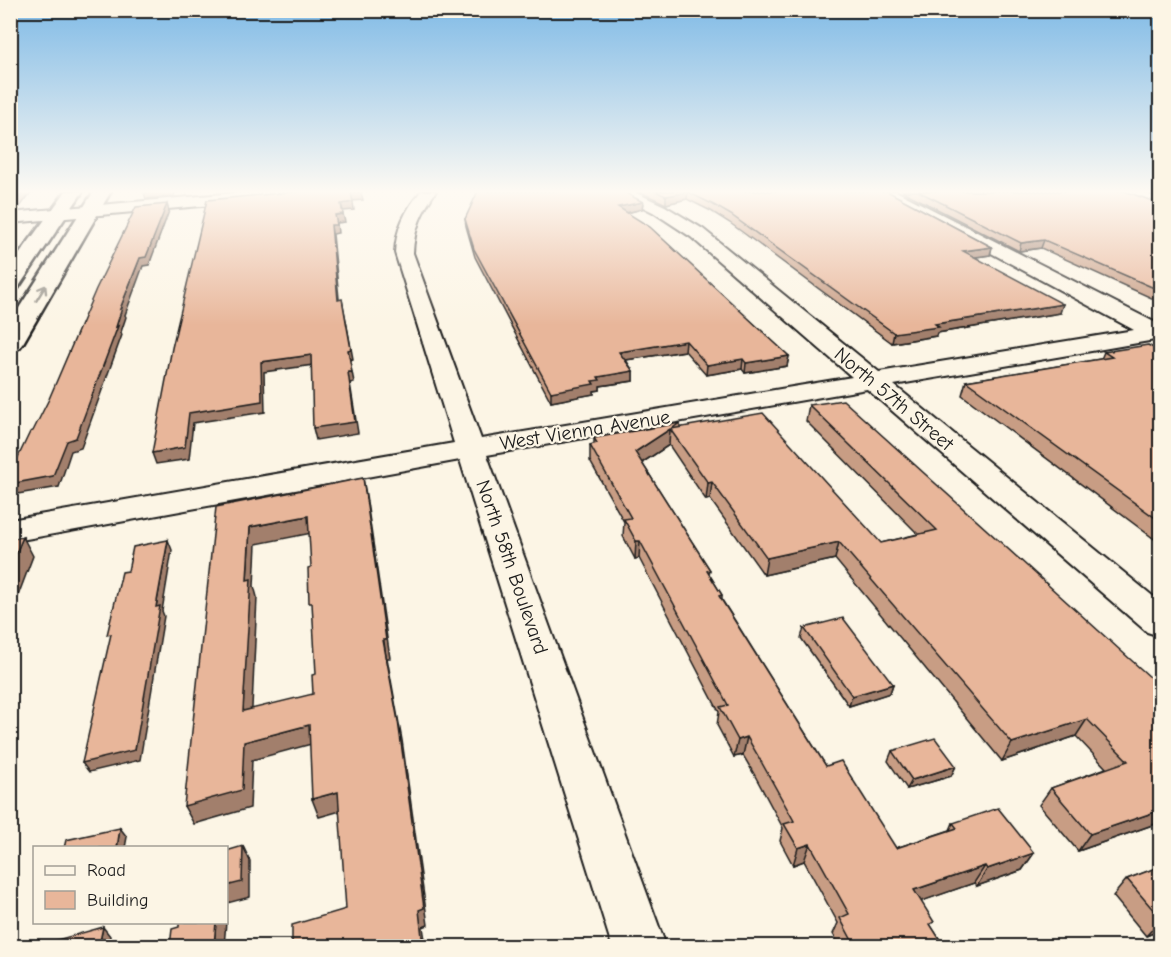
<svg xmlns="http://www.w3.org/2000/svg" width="1171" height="957" viewBox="0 0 1171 957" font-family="'Comic Neue',sans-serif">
<rect width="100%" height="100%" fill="#fcf5e5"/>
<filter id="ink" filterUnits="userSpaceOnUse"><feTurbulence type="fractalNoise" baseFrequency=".0167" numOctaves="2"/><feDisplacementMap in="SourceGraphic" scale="12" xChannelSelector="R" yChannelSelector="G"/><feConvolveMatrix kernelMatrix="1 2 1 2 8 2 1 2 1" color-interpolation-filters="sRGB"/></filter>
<g filter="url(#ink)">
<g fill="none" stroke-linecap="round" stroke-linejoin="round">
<defs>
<g id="street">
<path d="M 256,191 L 320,191 L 313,196 L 10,223 L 10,213 Z"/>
<path d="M 421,191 L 436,191 C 422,212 414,228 413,253 L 481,439 L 852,377 L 691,237 L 653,212 L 611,191 L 632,191 L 665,206 L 703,229 L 879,372 L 1134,330 L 876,191 L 896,191 L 1160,325 L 1160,341 L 1155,340 L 894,385 L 1160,602 L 1160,636 L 1147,632 L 867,389 L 487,455 L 666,946 L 612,946 L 460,460 L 10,542 L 10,520 L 454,443 L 395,253 C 396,228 405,211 421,191 Z"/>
</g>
<g id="secondary">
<path d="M 66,191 L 83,191 L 18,288 L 10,290 L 10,267 Z"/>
<path d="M 94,191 L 111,191 L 23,343 L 19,348 L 10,351 L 10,322 Z"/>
</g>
</defs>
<use href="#street" stroke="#1c1c1c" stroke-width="4"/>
<use href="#secondary" stroke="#1c1c1c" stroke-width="5"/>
<use href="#street" fill="#fcf5e5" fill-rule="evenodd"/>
<use href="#secondary" fill="#fcf5e5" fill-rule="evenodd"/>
</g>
<g fill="#c89d84" stroke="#1c1c1c" stroke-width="1.5">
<path d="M 638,191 L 887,191 L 992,247 L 990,255 L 975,257 L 1060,313 L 937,333 L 936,336 L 892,343 L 730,223 L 711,211 L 687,199 L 666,204 Z"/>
<path d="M 902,191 L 1124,191 L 1161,204 L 1161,300 L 1156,300 L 1041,248 L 1019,251 Z"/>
<path d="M 1142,191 L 1161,191 L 1161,199 Z"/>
<path d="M 643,202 L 642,209 L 627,213 L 789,356 L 787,366 L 745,373 L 742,369 L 706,375 L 685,351 L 626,360 L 633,371 L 633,381 L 600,386 L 600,390 L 594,391 L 594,394 L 551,402 L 475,257 L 466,226 L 465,219 Z"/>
<path d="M 1104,352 L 1161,352 L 1161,544 L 962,395 L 966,381 L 1101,359 Z"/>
<path d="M 809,405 L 1161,691 L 1161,826 L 1158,823 L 1078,851 L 1039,805 L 1051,788 L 1106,768 L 1076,736 L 1002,761 L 835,559 L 764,575 L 710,499 L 706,500 L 669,445 L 642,463 L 710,570 L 709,574 L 722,595 L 722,600 L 826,766 L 896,848 L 950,830 L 953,823 L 1034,853 L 1022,870 L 977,886 L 974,883 L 921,901 L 931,926 L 944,946 L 840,946 L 833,934 L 838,923 L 804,861 L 793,865 L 780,841 L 783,828 L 754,774 L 743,755 L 734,757 L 717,725 L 719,712 L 639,558 L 635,559 L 623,536 L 624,522 L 590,461 L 590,445 L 594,444 L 594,438 L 680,423 L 680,428 L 881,543 L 918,534 L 806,421 Z"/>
<path d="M 804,628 L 893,684 L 890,693 L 849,706 L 801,638 Z"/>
<path d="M 892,751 L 956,766 L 951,776 L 907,789 L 888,761 Z"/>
<path d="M 1161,866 L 1161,930 L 1146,936 L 1113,896 L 1127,879 Z"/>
</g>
<g fill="#a27f6c" stroke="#1c1c1c" stroke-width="1.5">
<path d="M 24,191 L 32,191 L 20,207 L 10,211 L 10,203 Z"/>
<path d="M 157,191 L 176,191 L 174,196 L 146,199 L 144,193 Z"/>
<path d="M 361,192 L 363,200 L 352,201 L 351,193 Z"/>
<path d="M 688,192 L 687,199 L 666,204 L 666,196 Z"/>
<path d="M 353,202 L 354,210 L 343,211 L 341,204 Z"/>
<path d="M 643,202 L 642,209 L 618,215 L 618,207 Z"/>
<path d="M 167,204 L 169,211 L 149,265 L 143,266 L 125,315 L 126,317 L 121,332 L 122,335 L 81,448 L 71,451 L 59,487 L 12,495 L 10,492 L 10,484 L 67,441 L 116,327 L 120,309 L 140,258 Z"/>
<path d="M 343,214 L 345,222 L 337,223 L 338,233 L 333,234 L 340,309 L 338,300 L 331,225 L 335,215 Z"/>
<path d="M 1044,240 L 1041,248 L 1019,251 L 1021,243 Z"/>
<path d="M 992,247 L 990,255 L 961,259 L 963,251 Z"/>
<path d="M 1160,291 L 1161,300 L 1156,300 Z"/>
<path d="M 342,299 L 353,359 L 350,360 L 348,350 Z"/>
<path d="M 1063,304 L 1060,313 L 937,333 L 936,336 L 892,343 L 894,333 L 935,324 Z"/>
<path d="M 686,341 L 685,351 L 619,361 L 619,352 Z"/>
<path d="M 311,355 L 313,365 L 264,372 L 265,412 L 193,423 L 189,459 L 156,464 L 152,453 L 189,413 L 261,362 Z"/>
<path d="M 789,356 L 787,366 L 745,373 L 746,363 Z"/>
<path d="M 743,359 L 742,369 L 706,375 L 707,365 Z"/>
<path d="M 633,371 L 633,381 L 600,386 L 600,390 L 594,391 L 594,394 L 551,402 L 551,392 L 592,381 L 598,377 Z"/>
<path d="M 348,372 L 352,372 L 354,382 L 350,383 L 358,433 L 316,440 L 313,428 Z"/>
<path d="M 670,429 L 669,445 L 634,468 L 635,452 Z"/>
<path d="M 363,478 L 366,495 L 390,658 L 387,658 L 402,740 L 428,925 L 423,927 L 426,946 L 423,946 Z"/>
<path d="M 712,482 L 710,499 L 706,500 L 708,483 Z"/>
<path d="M 308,516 L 312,533 L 256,544 L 254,586 L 257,597 L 251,729 L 243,711 L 247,580 L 250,527 Z"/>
<path d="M 23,537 L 33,556 L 10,617 L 10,567 Z"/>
<path d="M 168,540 L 172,550 L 162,611 L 164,616 L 140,760 L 89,772 L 82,763 L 156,607 Z"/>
<path d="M 636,541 L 640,541 L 639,558 L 635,559 Z"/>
<path d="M 839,542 L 835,559 L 764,575 L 767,558 Z"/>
<path d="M 893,684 L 890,693 L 849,706 L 852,696 Z"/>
<path d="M 1087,719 L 1076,736 L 1002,761 L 1012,743 Z"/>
<path d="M 309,725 L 315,743 L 252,760 L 250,808 L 194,824 L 184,806 L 244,742 Z"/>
<path d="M 747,737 L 743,755 L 734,757 L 738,740 Z"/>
<path d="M 956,766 L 951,776 L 907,789 L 912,780 Z"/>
<path d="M 338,792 L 344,810 L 319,817 L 312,799 Z"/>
<path d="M 1161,810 L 1161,820 L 1158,823 L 1078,851 L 1090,834 Z"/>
<path d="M 120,828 L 127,837 L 125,848 L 117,848 Z"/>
<path d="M 810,844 L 804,861 L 793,865 L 798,848 Z"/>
<path d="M 243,846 L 250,861 L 250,897 L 227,903 L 226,911 L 226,886 Z"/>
<path d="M 1034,853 L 1022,870 L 977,886 L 987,869 Z"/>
<path d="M 985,866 L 974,883 L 905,907 L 914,890 Z"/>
<path d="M 1161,920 L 1161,930 L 1146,936 Z"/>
<path d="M 216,922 L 226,922 L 224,946 L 214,946 Z"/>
<path d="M 103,927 L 110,936 L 109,946 L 99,946 Z"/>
</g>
<g fill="#e8b69a" stroke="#1c1c1c" stroke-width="1.5" fill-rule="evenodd">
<path d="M 10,191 L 24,191 L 17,200 L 10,203 Z"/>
<path d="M 303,191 L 361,191 L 361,192 L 351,193 L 353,202 L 341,204 L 343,214 L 335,215 L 337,225 L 331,225 L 338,300 L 342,299 L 351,349 L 348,350 L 352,372 L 348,372 L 355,422 L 313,428 L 311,355 L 261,362 L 262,401 L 189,413 L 185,447 L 152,453 L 172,348 L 207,200 Z"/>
<path d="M 478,191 L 622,191 L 643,202 L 618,207 L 650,227 L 789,356 L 746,363 L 743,359 L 707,365 L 686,341 L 619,352 L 633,371 L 598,377 L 600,380 L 592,381 L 594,384 L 551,392 L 474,249 L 465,219 Z"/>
<path d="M 655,191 L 887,191 L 992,247 L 963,251 L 1063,304 L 935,324 L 939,327 L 894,333 L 731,215 L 712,204 L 688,192 L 666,196 Z"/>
<path d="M 918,191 L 1124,191 L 1161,204 L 1161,291 L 1044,240 L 1021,243 Z"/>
<path d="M 167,204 L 146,257 L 140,258 L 120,309 L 122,308 L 116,327 L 118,326 L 76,438 L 67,441 L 53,476 L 10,484 L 10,474 L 30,432 L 33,431 L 49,399 L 96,289 L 136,207 Z"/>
<path d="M 1148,345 L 1161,352 L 1161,522 L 966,381 L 1112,357 L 1104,352 Z"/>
<path d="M 843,400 L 1161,687 L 1157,688 L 1161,691 L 1161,810 L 1090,834 L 1051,788 L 1128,761 L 1087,719 L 1012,743 L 839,542 L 767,558 L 712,482 L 708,483 L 670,429 L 635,452 L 710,570 L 707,571 L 722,595 L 719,596 L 826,766 L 841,761 L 896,848 L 957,828 L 953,823 L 998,808 L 1034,853 L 987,869 L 985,866 L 914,890 L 934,922 L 930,924 L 944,946 L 855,946 L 840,918 L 849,914 L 810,844 L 798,848 L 784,824 L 794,821 L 758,756 L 747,737 L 738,740 L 720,707 L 728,705 L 640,541 L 636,541 L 624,519 L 631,518 L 590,445 L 597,443 L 594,438 L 680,423 L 671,429 L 763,413 L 881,543 L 937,530 L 809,405 Z"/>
<path d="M 363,478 L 386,640 L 383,640 L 398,721 L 424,908 L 419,910 L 423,946 L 292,946 L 292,925 L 346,909 L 338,792 L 312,799 L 309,725 L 244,742 L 242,790 L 184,806 L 216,507 ZM 308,516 L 311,567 L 308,568 L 309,603 L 312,603 L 316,674 L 312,675 L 313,694 L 243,711 L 251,579 L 247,580 L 250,527 Z"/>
<path d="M 23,537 L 10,567 L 10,539 Z"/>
<path d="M 168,540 L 156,607 L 160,606 L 135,750 L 82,763 L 111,634 L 107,635 L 122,572 L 128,571 L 133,547 Z"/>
<path d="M 843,618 L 893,684 L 852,696 L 804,628 Z"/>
<path d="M 935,738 L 956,766 L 912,780 L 892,751 Z"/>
<path d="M 120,828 L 117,848 L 64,848 L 66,840 Z"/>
<path d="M 243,846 L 242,882 L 226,886 L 226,851 Z"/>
<path d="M 1161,866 L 1161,919 L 1127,879 Z"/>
<path d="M 179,922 L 216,922 L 214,946 L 170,946 L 172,929 L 179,927 Z"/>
<path d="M 103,927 L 99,946 L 43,946 L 43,944 Z"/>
</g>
<defs><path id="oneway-shaft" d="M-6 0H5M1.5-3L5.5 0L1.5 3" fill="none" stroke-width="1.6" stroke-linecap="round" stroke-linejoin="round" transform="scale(1.5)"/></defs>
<use stroke="#97938b" href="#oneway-shaft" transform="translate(41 293) rotate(-59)"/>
</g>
<linearGradient id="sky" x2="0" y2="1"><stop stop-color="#7fbae6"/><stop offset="0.59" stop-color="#fefaf3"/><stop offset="1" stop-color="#fefaf3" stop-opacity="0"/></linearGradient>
<rect width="1171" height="325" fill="url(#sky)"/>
<g text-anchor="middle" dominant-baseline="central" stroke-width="4.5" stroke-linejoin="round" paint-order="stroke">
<g font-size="20" fill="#1c1c1c" stroke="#fcf5e5">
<text transform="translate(894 399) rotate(40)">North 57th Street</text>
<text transform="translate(585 430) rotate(-9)">West Vienna Avenue</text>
<text transform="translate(512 567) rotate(71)">North 58th Boulevard</text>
</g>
</g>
<rect width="1171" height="957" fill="none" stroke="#fcf5e5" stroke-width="36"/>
<rect x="18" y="18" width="1135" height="921" fill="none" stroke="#1c1c1c" stroke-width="2" filter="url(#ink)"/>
<rect x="33" y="846" width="195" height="78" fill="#fcf5e5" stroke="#a29e95" stroke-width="1.5"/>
<rect x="45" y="866" width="30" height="9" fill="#fcf5e5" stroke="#a29e95" stroke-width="1.5"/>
<text x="87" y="876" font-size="18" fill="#1c1c1c">Road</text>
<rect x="45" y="891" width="30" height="18" fill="#e8b69a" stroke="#a29e95" stroke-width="1.5"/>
<text x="87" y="906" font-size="18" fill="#1c1c1c">Building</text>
</svg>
